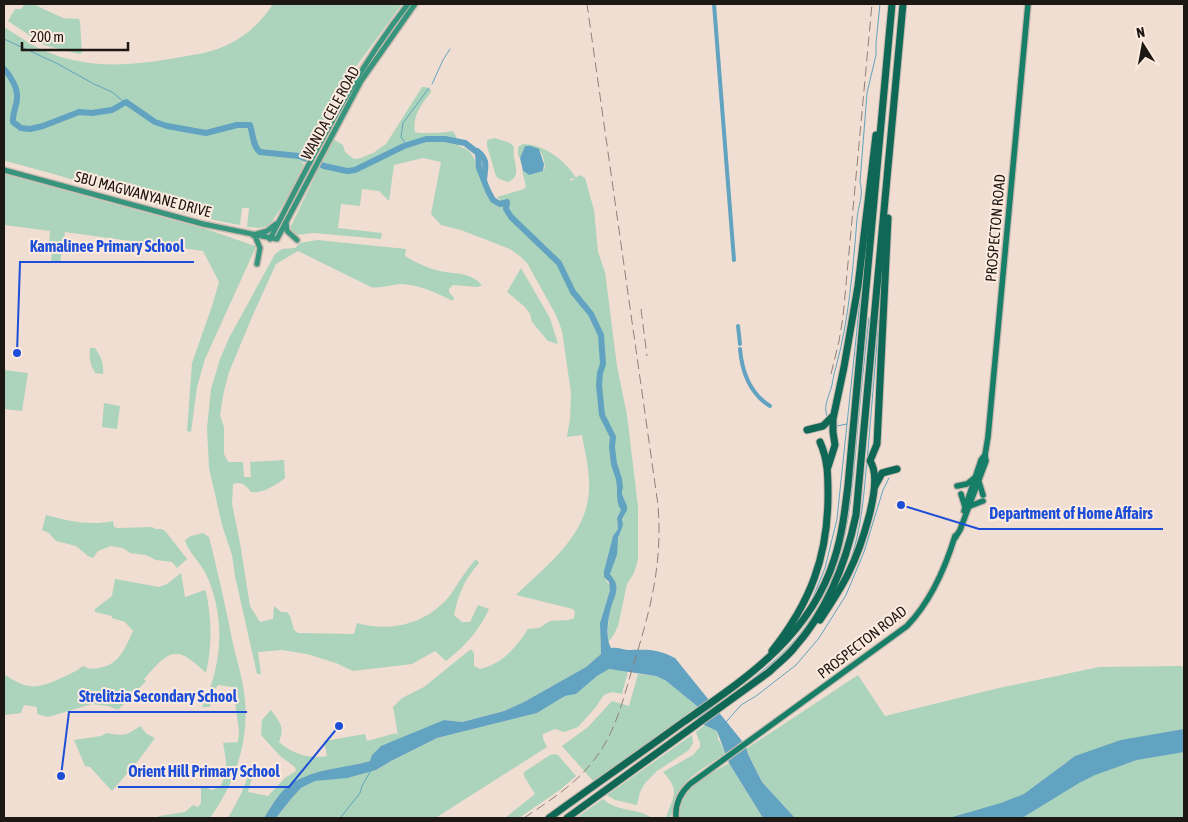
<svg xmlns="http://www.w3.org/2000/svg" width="1188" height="822" viewBox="0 0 1188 822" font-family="'Asap Condensed',sans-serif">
<rect width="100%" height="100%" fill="#f0ded2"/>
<g fill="#acd3bb">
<path d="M 25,4 L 33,4 L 63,18 L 79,19 L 80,22 L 82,53 L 79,54 L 44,45 L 8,21 L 15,9 L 21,9 Z"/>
<path d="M 273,4 L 402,4 L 352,72 L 326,118 L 306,162 L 301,162 L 304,164 C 298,177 277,220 267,226 C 261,229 254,227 247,227 L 249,208 L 242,208 L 240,225 C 160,211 84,180 5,161 L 4,27 C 19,36 33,47 50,53 C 92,70 138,65 181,57 C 198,54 214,52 229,44 C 248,35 262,21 273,4 Z"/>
<path d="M 422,87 L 426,87 L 431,90 L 431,92 C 422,104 412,115 415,132 C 419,134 446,133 452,131 L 455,134 L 459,146 C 462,147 466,149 469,151 C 485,168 478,211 509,205 L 509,200 L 505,199 L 501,201 L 497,197 L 524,189 L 526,186 L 522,171 L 529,175 L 543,171 L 545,168 C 544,154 540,145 525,146 L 520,158 L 518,155 L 518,147 L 523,144 C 544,144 566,161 576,178 L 570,179 L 571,181 L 580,175 L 585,178 L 594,210 L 598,252 L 605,272 L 617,366 L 627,415 L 638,507 L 638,560 L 634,573 L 627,584 L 618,626 L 613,636 L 608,642 L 608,626 L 610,611 L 616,593 L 615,581 L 610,574 L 617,555 L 617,544 L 626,503 L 622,494 L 622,484 L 617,491 L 621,510 L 617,518 L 618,529 L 613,536 L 604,571 L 605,579 L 610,586 L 610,590 L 600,623 L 601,654 L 586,667 L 524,702 L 504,711 L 461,722 L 444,720 L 418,732 L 370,761 L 306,776 L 277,797 L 264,818 L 228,818 L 241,794 L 251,769 L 254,770 L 248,792 L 268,796 L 285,778 L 296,771 L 295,767 L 280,756 L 261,735 L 262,720 L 271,710 C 280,723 285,726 279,742 C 293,754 308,759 327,756 L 324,741 L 365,734 L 367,741 L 396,733 L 398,735 L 393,707 L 402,698 L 424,687 L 471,649 L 474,653 L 474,666 L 480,669 C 503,664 516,647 528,629 L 539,628 L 550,621 L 569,620 L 574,618 L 575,612 L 573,609 L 516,595 C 546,566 588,535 589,489 C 590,471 585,453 582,435 L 567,437 L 570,419 L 571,393 L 562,331 L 556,315 L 527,263 L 521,257 L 510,249 L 461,230 L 441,225 L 431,214 L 441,162 L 423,158 L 394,165 L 389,201 L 379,191 L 362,189 L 360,206 L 341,204 L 338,228 L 382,233 L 381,239 L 314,233 L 297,235 L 291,231 L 291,226 L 333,139 L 343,145 L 345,152 L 354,159 L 361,158 L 373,153 L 386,144 Z"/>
<path d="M 495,138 L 510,143 L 514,147 C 511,160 524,176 508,182 L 499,179 L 496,176 L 487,146 L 487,140 Z"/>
<path d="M 4,174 L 206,229 L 255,246 L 255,249 L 205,359 L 197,387 L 191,432 L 187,431 L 192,363 L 212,306 L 219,282 L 203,251 L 65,232 L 60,262 L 51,261 L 52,248 L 49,246 L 50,231 L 4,225 Z"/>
<path d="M 317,240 L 406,249 L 405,256 C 416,263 432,270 445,272 C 460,274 470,273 482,285 L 478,287 L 453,285 L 449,289 L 449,292 L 454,298 L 453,301 C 436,293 419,284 399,284 C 390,285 380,289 371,287 L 298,251 L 276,264 L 252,317 L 229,372 L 224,391 L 220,415 L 224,427 L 224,454 L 228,462 L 243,462 L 244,477 L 251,477 L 250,462 L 284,460 L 285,478 C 276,485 262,494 251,492 C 245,485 242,481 233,484 L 232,504 L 240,543 L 250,606 L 260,622 L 273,619 L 274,606 L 281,612 L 287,612 L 290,616 L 294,630 L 298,633 L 354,634 L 357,623 C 392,633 429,623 451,594 C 459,582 466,570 476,559 L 479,563 C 464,580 459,593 454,615 L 462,622 L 470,622 L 478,605 L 489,609 C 479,631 465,646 446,661 L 435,651 L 412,664 L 353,671 L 336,663 L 307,654 L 282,650 L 258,652 L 261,674 L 257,674 L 235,576 L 232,555 L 222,525 L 209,468 L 207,428 L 211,389 L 220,359 L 229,338 L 275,254 L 282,249 L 295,248 L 300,243 Z"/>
<path d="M 521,268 L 550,318 L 558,344 L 548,341 L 532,322 L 530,314 L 525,307 L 507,292 Z"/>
<path d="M 90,348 L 95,348 C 101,357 104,363 103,374 L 95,373 C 90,364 89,358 90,348 Z"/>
<path d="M 4,370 L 28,373 L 22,411 L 4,409 Z"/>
<path d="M 104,403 L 120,406 L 117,429 L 102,427 Z"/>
<path d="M 46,515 C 69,521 90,526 113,521 L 114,527 L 118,528 L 152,527 L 155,529 L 162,529 L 166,532 L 187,559 L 177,568 L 172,562 L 156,560 L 146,555 L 130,553 L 123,548 L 116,547 L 111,546 L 98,551 L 93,558 L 88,556 L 76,546 L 56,541 L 49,533 L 42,530 Z"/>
<path d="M 203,533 L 209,537 C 218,573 226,608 233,644 C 236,657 240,669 242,681 C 253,730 238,779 210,818 L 157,818 L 159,816 L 185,812 L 193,805 L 198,807 L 201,803 L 201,788 L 203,786 L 212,790 L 220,787 C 229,772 226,759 223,743 L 238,742 L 239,732 L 233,687 L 218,685 L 212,693 L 210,707 L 202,707 C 223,665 226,615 205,572 C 200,563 186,548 185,540 L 191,536 Z"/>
<path d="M 181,573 L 185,597 L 205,590 L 206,592 C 212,620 212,646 206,673 C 176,644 170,649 144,679 L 146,681 L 118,710 L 108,706 L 92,704 L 48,717 L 37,714 L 37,707 L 24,705 L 21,713 L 5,715 L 4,723 L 4,674 C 26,689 35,690 59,679 C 67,675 76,672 83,666 C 91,670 94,669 103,667 C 120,663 126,646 133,631 L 125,622 L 112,618 L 112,616 L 95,612 L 95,609 L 112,596 L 115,579 L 159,587 L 167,584 Z"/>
<path d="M 1181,666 L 1184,667 L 1184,729 L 1161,734 L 1065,763 L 1022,797 L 956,818 L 795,818 L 762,782 L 746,749 L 858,675 L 885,716 L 999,688 L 1099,667 Z"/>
<path d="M 608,669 L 628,671 L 622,694 L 612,692 L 604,695 L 595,708 L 578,727 L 564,732 L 555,729 L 543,734 L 543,739 L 547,747 L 437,817 L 432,818 L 276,818 L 291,799 L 301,788 L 315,781 L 376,770 L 391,761 L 437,738 L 537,713 L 565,696 L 576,694 L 597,676 Z"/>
<path d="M 638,674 L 656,676 L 665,680 L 697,706 L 696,709 L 594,782 L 562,746 L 588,727 L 612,701 L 629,706 Z"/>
<path d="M 705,725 L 717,731 L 718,739 L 726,753 C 709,765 686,776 677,795 C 673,803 674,811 670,818 L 666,818 C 673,796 681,791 663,772 L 693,755 L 700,747 L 700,743 L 696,732 Z"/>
<path d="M 140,726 L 147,734 L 155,738 L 138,761 L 112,791 L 90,767 L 85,766 L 74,740 L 101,736 L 107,733 C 124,736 126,736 140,726 Z"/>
<path d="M 692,735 L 693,743 L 689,750 L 657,771 L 645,783 L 640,792 L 637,805 L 615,800 L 607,795 Z"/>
<path d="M 1184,751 L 1184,818 L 1018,818 L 1091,775 L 1141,759 Z"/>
<path d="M 555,754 L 558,755 L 576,776 L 561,789 L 519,818 L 505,818 L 535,794 L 524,776 L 524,772 L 550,755 Z"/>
<path d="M 729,763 L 763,818 L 680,818 C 677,788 708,776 729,763 Z"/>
<path d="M 603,799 C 619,813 636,807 652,818 L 576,818 Z"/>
</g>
<g fill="#61a3c0">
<path d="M 525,146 L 531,146 L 539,149 L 544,164 L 543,171 L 529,175 L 523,171 L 520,158 Z"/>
<path d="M 619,481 L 622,483 L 622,494 L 627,506 L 627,510 L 622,519 L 623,525 L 618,538 L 617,555 L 610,574 C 612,577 615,580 616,584 C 618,593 613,600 611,608 C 608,619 605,638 611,648 C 617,647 621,649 627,650 C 649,650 654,648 675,658 L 742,741 L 744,741 L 748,754 L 762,782 L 795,818 L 763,818 L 729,763 L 717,731 L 700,723 L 695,714 L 697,706 L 665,680 L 656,676 L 609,669 L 597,676 L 576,694 L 565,696 L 537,713 L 437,738 L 391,761 L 376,770 L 347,778 L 315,781 L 301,788 L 291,799 L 276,818 L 264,818 C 271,807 277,795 287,787 C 311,768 343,769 370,761 L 372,755 L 381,746 L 444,720 L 462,722 L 504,711 L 524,702 L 586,667 L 601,654 L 600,623 L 610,590 L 609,582 L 604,577 L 604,571 L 613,536 L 618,529 L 617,518 L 621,510 C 616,503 616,490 619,481 Z"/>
<path d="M 1184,729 L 1184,752 L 1137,760 L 1095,775 L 1079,783 L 1022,818 L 949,818 L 1001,803 L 1024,794 L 1075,756 L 1121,740 Z"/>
</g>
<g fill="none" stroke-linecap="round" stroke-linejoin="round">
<g stroke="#61a3c0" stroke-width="1">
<path d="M 4,39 L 58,64 L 94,84 L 112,92 L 124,102"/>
<path d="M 432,84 L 443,60 L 450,49"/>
<path d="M 407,145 L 401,137 L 403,123 L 429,88"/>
<path d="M 828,418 C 822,407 829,397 832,385 C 833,379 834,373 836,367 C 849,319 853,269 857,219 C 858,206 864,195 860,182 L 867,93 L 876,55 L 876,43 L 880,4"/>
<path d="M 837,426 L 847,424"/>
<path d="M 848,566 C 863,529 864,488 868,450 C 873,391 878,333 882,275"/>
<path d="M 811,602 L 825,568 L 837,519 L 861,291"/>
<path d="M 735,693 C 758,674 781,658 799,635 C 845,578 850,515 856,446 C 860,403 864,360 869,318"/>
<path d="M 726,722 L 741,705 L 756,696 L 796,665 L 819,638 L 846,595 L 864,552 L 883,490 L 889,478"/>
<path d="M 341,817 L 360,793 L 362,786 L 370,772"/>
</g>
<g stroke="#61a3c0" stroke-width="4">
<path d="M 714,4 L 734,260"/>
<path d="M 738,326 L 740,344"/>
<path d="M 740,349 C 742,372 749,393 770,406"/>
</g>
<g stroke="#61a3c0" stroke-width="6">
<path d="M 4,69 C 10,75 18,88 17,98 C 17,106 12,113 13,122 L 21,128 L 30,129 L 43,126 L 79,112 L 92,113 L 112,110 L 126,102 L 155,122 L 167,126 L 206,133 L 237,125 L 250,125 C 253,134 253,147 260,152 L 299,156 L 324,166 L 347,171 L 355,170 L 404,146 L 426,139 L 445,139 L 465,143 L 478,153 L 479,168 L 488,191 L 493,200 L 500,204 L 507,202 L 506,209 L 511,217 L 559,263 L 573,292 L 591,314 L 601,335 L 603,364 L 600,373 L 599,385 L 602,415 L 613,437 L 612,447 L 614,464 L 619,479 L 620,488"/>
<path d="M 477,151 C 489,160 485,167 484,180"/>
</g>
<defs>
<g id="secondary">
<path d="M 4,170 L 203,224 L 277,239 L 361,81 L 415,4"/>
<path d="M 286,222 L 287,231 L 297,240"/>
<path d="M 253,235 L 267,231 L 276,224"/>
<path d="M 255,236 L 260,248 L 257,264"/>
<path d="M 270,239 C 313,157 351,77 408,4"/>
</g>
<g id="primary">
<path d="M 979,482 L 983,495"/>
<path d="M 957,486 L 967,484 L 973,479"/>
<path d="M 961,494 L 965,507"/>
<path d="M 970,506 L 983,501"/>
<path d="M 964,511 L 981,460 L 985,455"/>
<path d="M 955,538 L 960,530 L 986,461 L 985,455 L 988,437 L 1028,4"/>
<path d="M 676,818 C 675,804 680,793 690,784 L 907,626 C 931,601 945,569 955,536"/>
</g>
<g id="highway">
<path d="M 807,430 L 823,426 L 832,417"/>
<path d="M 828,467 L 835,445 L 833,432 L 833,419 L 844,367 L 858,286 L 876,135"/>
<path d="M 875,486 L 882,473 L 897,469"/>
<path d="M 820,620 C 830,605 840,590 848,574 C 859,552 885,482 870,461 L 877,444 L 888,218"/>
<path d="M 772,651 C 810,603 828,557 828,495 C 828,476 828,460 820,442"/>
<path d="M 549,818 C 593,786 638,755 682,723 C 745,679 809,638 834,560 C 842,536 845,510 848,485 L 892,4"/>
<path d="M 567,818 L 769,672 C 777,664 787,657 794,648 C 827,611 846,563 856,515 L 903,4"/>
</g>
</defs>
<use href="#secondary" stroke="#cabab0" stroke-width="8"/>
<use href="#primary" stroke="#cabab0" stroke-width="8"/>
<use href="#highway" stroke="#cabab0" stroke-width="9"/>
<use href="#secondary" stroke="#37957d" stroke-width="5"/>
<use href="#primary" stroke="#177e67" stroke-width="5.5"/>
<use href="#highway" stroke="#0f6855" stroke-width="7"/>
<g stroke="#8e8279" stroke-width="1" stroke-dasharray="10 5" stroke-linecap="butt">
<path d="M 641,309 L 647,356"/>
<path d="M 831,374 L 839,341 L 843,317 L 872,4"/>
<path d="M 524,818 C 549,801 575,785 594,760 C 614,735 622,704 631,673 C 649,614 663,568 658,505 L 587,4"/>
</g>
</g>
<g text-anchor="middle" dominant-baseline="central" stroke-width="4" stroke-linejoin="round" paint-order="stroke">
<g font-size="15" fill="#1e1814" stroke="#feebdf">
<text transform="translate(330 113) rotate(-61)">WANDA CELE ROAD</text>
<text transform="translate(143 194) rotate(15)">SBU MAGWANYANE DRIVE</text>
<text transform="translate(995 228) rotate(-85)">PROSPECTON ROAD</text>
<text transform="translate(862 642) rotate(-38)">PROSPECTON ROAD</text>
</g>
</g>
<path fill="none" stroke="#1d4ed8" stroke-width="2" d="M17 353L20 262H194M901 505L979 529H1163M61 776L69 712H247M339 726L289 787H118"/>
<g fill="#1d4ed8" stroke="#feebdf" stroke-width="2">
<circle cx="17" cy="353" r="5"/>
<circle cx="901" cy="505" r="5"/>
<circle cx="61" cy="776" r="5"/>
<circle cx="339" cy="726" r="5"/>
</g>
<g font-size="16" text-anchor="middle" font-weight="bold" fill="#1d4ed8" stroke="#feebdf" stroke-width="4" stroke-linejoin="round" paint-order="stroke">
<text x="107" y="252">Kamalinee Primary School</text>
<text x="1071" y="519">Department of Home Affairs</text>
<text x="158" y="702">Strelitzia Secondary School</text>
<text x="204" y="777">Orient Hill Primary School</text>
</g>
<rect width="1188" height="822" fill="none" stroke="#1e1814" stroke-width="10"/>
<g transform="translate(1143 45) rotate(349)" stroke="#feebdf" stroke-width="4" paint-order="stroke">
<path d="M0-4L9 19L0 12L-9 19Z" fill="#1e1814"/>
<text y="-8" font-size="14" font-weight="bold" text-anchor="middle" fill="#1e1814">N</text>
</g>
<path d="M22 42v8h106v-8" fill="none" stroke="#1e1814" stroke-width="2.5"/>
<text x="30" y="42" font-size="15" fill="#1e1814" stroke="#feebdf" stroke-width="4" paint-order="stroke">200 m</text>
</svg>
